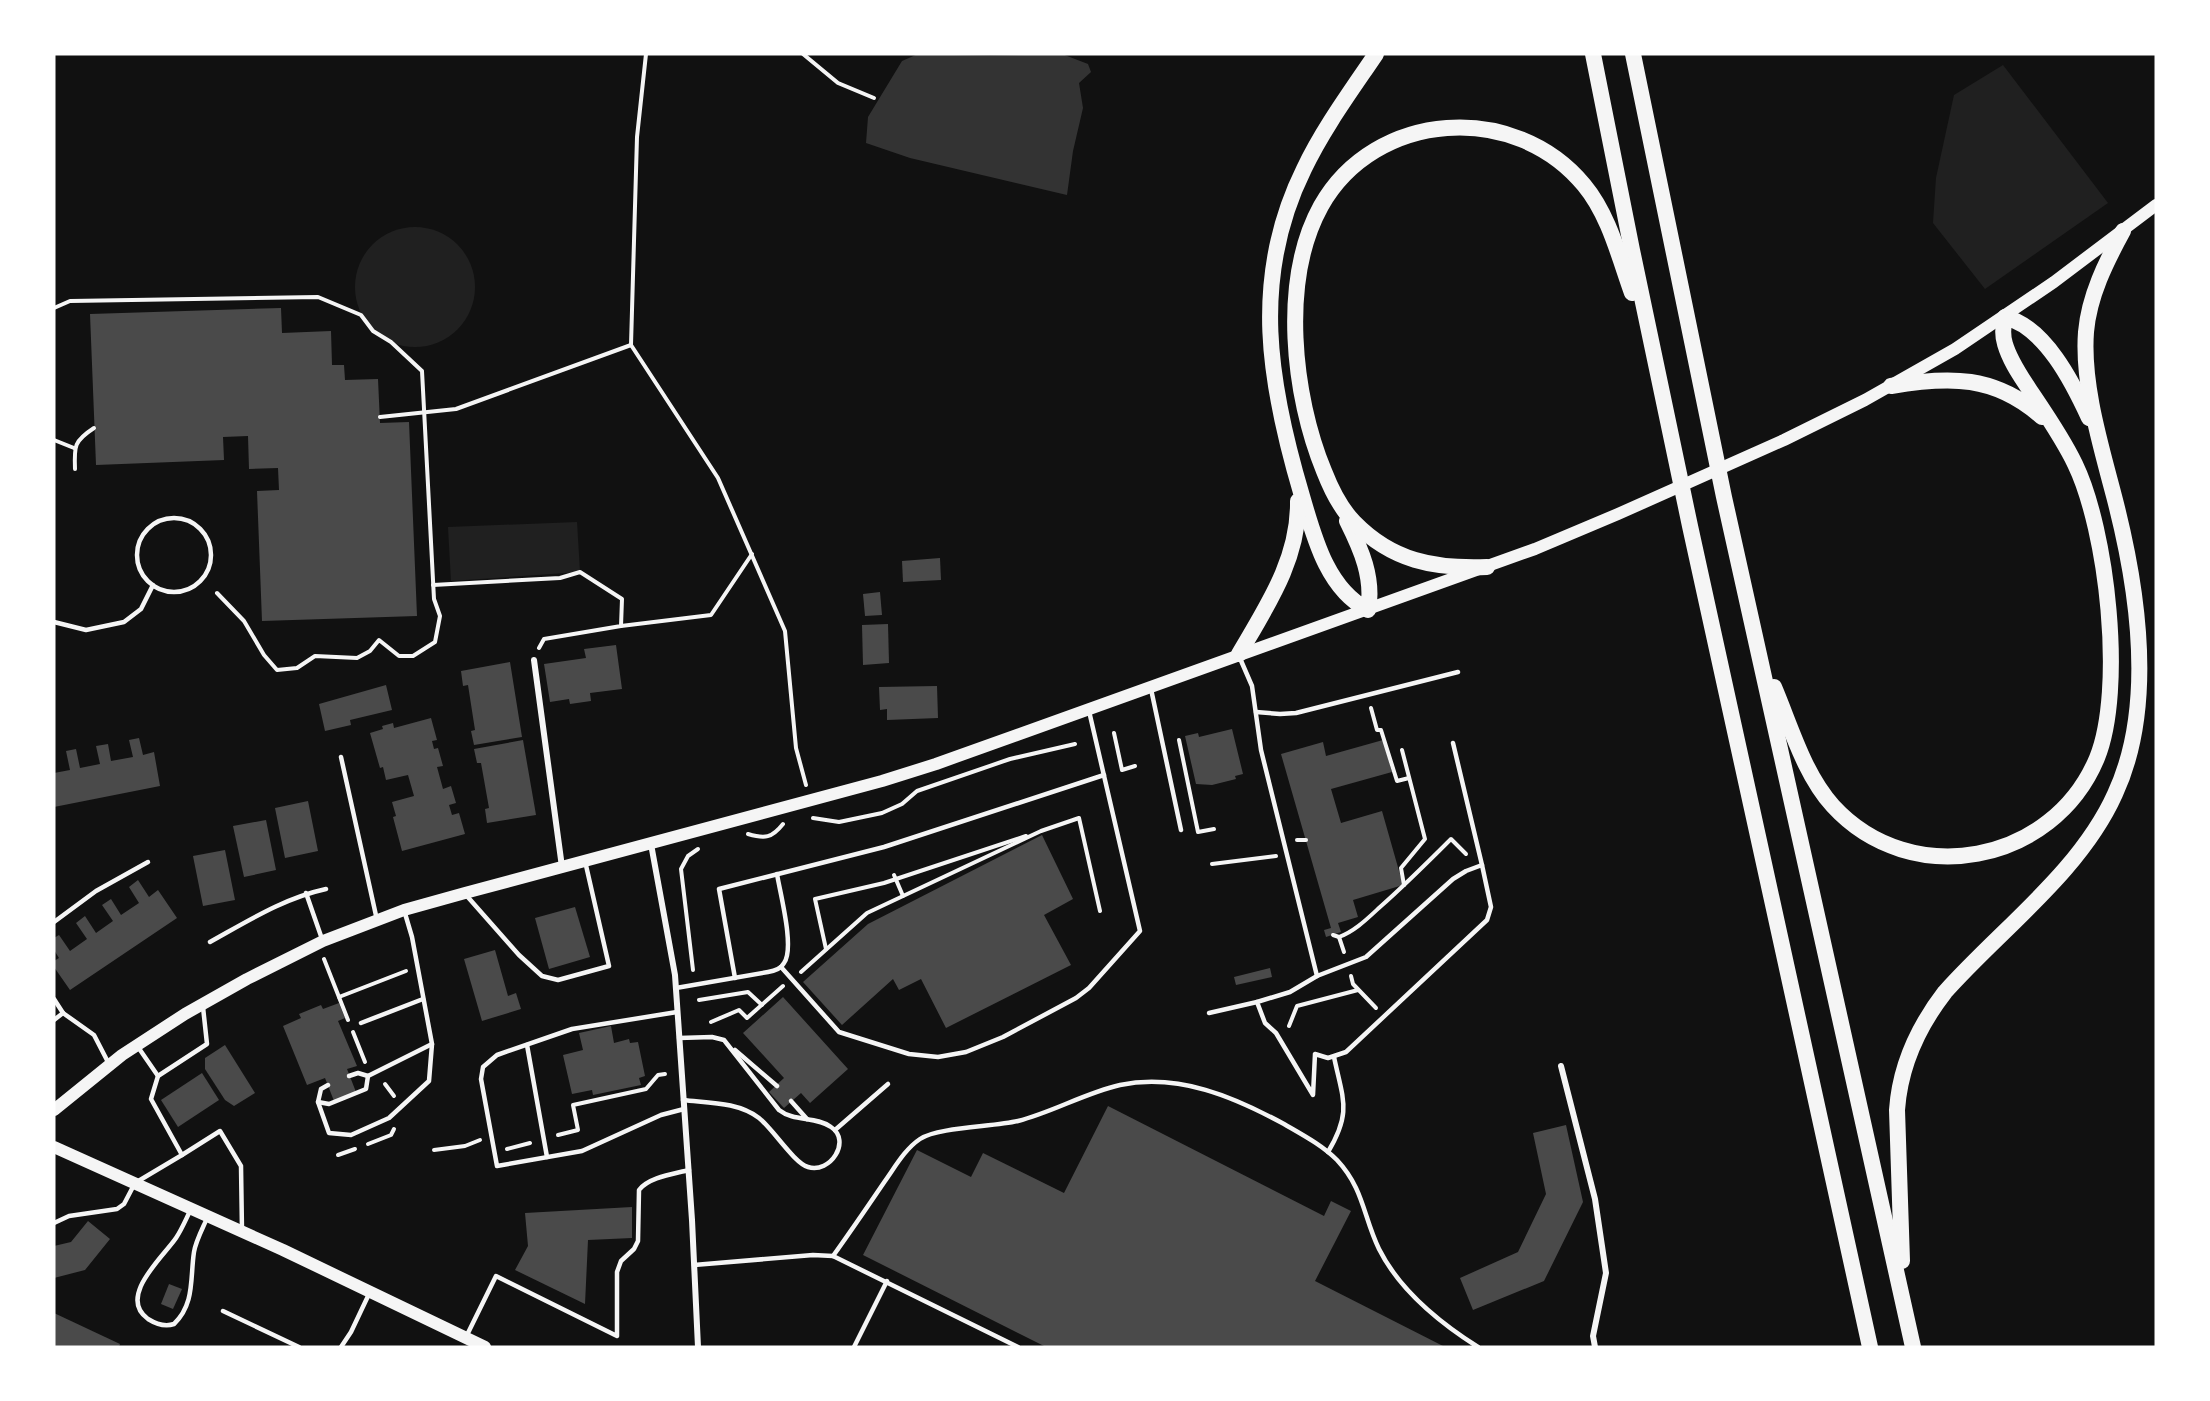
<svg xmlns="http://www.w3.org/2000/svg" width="2210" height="1401" viewBox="0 0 2210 1401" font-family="'Sofia Sans Condensed',sans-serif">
<rect width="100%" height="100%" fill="#111"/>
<g fill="#202020">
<path d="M 2003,65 L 2108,203 L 1985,289 L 1933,223 L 1936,178 L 1954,95 Z"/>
<circle cx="415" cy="287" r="60"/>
<path d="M 577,522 L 580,572 L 451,581 L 448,527 Z"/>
</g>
<path fill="#333" d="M 918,54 L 990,56 L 1062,54 L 1088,64 L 1091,72 L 1079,83 L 1083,108 L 1073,151 L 1067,195 L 910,158 L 866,143 L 868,117 L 902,61 Z"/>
<g fill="#4a4a4a">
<path d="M 281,308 L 282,333 L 331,331 L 332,365 L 344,365 L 345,380 L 378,379 L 380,423 L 409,422 L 417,616 L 262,621 L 257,491 L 279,490 L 278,468 L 249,469 L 248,436 L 223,437 L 224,460 L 96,465 L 90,314 Z"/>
<path d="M 940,558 L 941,580 L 903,582 L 902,561 Z"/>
<path d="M 880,592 L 882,615 L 865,616 L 863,594 Z"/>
<path d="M 888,624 L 889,663 L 863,665 L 862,625 Z"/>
<path d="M 616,645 L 622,689 L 590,693 L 591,701 L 570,704 L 569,699 L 550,702 L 544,664 L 586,658 L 584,649 Z"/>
<path d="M 510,662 L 522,737 L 474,745 L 471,731 L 475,730 L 468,685 L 463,686 L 461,671 Z"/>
<path d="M 386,685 L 392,710 L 350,720 L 351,725 L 325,731 L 319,704 Z"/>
<path d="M 937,686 L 938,718 L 887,720 L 887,709 L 880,710 L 879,687 Z"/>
<path d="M 431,718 L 437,740 L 432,741 L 434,749 L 438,748 L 443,766 L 437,767 L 443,789 L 451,786 L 456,803 L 449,805 L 452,815 L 459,813 L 465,834 L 402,851 L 393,817 L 396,816 L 392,802 L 414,796 L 408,775 L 386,780 L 383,767 L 380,768 L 370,733 L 383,729 L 382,726 L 393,723 L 394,728 Z"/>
<path d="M 1232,729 L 1243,774 L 1235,776 L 1236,779 L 1212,785 L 1196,784 L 1185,736 L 1198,733 L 1199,737 Z"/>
<path d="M 139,738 L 143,755 L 154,752 L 160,786 L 54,807 L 54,773 L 70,770 L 66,751 L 76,749 L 80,768 L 100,764 L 96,746 L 108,744 L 111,761 L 133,757 L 129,740 Z"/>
<path d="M 523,740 L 536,815 L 487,823 L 485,809 L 489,808 L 481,763 L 477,763 L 474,749 Z"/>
<path d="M 1383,740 L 1392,772 L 1331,789 L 1341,823 L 1382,811 L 1403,885 L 1353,900 L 1358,917 L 1338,923 L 1341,932 L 1326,937 L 1324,930 L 1331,928 L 1281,754 L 1323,742 L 1326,756 Z"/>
<path d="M 308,801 L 318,851 L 285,858 L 275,808 Z"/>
<path d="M 266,820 L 276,870 L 244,877 L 233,826 Z"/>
<path d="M 1042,835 L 1073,899 L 1044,915 L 1071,965 L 946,1028 L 921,979 L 899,990 L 893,979 L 842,1025 L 803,982 L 868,924 Z"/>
<path d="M 225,850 L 235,900 L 203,906 L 193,856 Z"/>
<path d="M 138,880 L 149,897 L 158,890 L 177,918 L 70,990 L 54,967 L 54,961 L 59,958 L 54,950 L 54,938 L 59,935 L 70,951 L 87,939 L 76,923 L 85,916 L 96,933 L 113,921 L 102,905 L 111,899 L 121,915 L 139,903 L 129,887 Z"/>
<path d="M 575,907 L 590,957 L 549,969 L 535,918 Z"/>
<path d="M 495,950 L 508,996 L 516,993 L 521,1009 L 482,1021 L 464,959 Z"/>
<path d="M 1270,968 L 1272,977 L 1236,985 L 1234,977 Z"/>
<path d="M 783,997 L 848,1069 L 810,1103 L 801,1093 L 784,1108 L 769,1092 L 784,1078 L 743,1033 Z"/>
<path d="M 339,1003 L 345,1018 L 338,1021 L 357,1066 L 347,1069 L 356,1092 L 334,1101 L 325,1078 L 307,1085 L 283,1026 L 301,1018 L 299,1014 L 321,1005 L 323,1009 Z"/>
<path d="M 611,1026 L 614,1043 L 629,1039 L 630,1043 L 638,1042 L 645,1076 L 639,1078 L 641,1085 L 593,1095 L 592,1090 L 572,1094 L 563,1055 L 583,1050 L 579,1033 Z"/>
<path d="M 225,1045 L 255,1093 L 234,1106 L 225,1100 L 205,1069 L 205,1058 Z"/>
<path d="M 202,1073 L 219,1100 L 178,1127 L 161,1100 Z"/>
<path d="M 1108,1106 L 1324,1216 L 1331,1201 L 1351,1211 L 1315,1281 L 1445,1347 L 1046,1347 L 863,1255 L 917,1150 L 971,1177 L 983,1153 L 1064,1193 Z"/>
<path d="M 1566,1125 L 1583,1202 L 1544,1281 L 1473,1310 L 1460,1278 L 1518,1252 L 1546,1194 L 1533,1133 Z"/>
<path d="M 632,1207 L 632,1238 L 588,1240 L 585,1304 L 515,1270 L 528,1246 L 525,1213 Z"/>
<path d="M 88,1221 L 110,1239 L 85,1270 L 54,1278 L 54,1246 L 71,1242 Z"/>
<path d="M 169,1284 L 182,1289 L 173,1309 L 161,1304 Z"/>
<path d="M 54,1313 L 120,1344 L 119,1347 L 54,1347 Z"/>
</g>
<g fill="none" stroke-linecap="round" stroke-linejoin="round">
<g stroke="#f5f5f5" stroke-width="4">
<path d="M 646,54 L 637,137 L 631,345 L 718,478 L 785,631 L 796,748 L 806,785"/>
<path d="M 803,54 L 838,83 L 874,98"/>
<path d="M 54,308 L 70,301 L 318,297 L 361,315 L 373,331 L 391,342 L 422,371 L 434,599 L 440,616 L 435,642 L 413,656 L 399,656 L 379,640 L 370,651 L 357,658 L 315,656 L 297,668 L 277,670 L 264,655 L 244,621 L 217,593"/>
<path d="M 380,417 L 456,409 L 631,345"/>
<path d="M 54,440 L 74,448"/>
<path d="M 75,469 C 74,446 74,441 94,428"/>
<path d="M 433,585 L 560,578 L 580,572 L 622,599 L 621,626 L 544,639 L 539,648"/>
<path d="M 621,626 L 711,615 L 752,554"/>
<path d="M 1371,708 L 1377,730 L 1381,730 L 1397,781 L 1409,778"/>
<path d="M 1114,733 L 1122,770 L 1135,766"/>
<path d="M 1179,740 L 1198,832 L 1214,829"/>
<path d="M 1402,750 L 1425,839 L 1401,868 L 1404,885"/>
<path d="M 813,818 L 839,822 L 882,813 L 902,804 L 917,791 L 1010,759 L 1075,744"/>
<path d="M 748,834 C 765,839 772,838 783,824"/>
<path d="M 1297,840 L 1306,840"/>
<path d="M 1212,864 L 1276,856"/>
<path d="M 894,875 L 903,896"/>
<path d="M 1333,935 L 1339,937 L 1344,952"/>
<path d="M 1339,937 C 1355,931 1367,919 1380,907 C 1405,885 1428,862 1451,839 L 1466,854"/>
<path d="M 826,949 L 815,899 L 884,883 L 1026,836"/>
<path d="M 324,959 L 348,1020"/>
<path d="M 693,970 L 681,869 L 688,856 L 698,849"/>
<path d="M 801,972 L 867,913 L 1041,831 L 1079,818 L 1100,911"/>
<path d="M 1351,976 L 1353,984 L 1376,1008"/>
<path d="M 339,997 L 406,971"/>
<path d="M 699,1000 L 748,992 L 762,1005"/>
<path d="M 711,1022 L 739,1010 L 747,1018 L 783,986"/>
<path d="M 1289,1026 L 1297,1006 L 1358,990"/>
<path d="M 353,1032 L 365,1062"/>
<path d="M 385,1084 L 394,1096"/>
<path d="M 558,1135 L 578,1130 L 573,1105 L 646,1089 L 658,1075 L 665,1074"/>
<path d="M 368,1144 L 391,1135 L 394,1129"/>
<path d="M 507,1149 L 530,1143"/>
<path d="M 434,1150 L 465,1146 L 480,1140"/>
<path d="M 338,1155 L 355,1149"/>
</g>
<g stroke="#f5f5f5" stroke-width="4.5">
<circle cx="174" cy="555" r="37"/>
<path d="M 54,622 L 86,630 L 124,622 L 141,609 L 153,585"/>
<path d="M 1239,656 L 1252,686 L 1261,750 L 1317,976"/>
<path d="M 1151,689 L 1181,830"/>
<path d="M 1256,712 L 1280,714 L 1296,713 L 1458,672"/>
<path d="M 1453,743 L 1482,865"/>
<path d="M 341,757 L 377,920"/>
<path d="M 1482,865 L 1491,907 L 1487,920 L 1346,1052 L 1328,1058 L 1315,1054 L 1313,1095 L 1276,1033 L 1265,1023 L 1257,1002 L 1290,992 L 1317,976 L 1366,957 L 1453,879 L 1466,871 Z"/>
<path d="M 306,893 L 322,939"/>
<path d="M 466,895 L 519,955 L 542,976 L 558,980 L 609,966 L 585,861"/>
<path d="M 54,922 L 96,891 L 148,862"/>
<path d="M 210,942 C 248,921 284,898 326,889"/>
<path d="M 781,967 L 839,1032 L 909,1054 L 938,1057 L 966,1052 L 1003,1037 L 1076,998 L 1089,988 L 1140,931 L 1089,711"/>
<path d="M 735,978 L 719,889 L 884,847 L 1104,775"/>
<path d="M 676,988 L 768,972 C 774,971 781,969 784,963 C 795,948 780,893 777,874"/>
<path d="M 54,999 L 63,1013 L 94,1035 L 109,1064"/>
<path d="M 677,1012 L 572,1029 L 497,1055 L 483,1067 L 481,1079 L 497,1166 L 582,1151 L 661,1115 L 684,1109"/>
<path d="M 1209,1013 L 1257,1002"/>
<path d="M 54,1020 L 63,1013"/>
<path d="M 361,1023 L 423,999"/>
<path d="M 679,1038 L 712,1037 L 724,1040 L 779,1110 C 794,1122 816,1116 831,1127 C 852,1141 830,1174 808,1167 C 794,1163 773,1129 759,1118 C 738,1102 709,1103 683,1100"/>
<path d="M 527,1045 L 547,1157"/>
<path d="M 735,1050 L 777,1086"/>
<path d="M 158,1076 L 207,1044 L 203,1007"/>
<path d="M 349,1076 L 358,1073 L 368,1076 L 432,1044"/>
<path d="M 328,1085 L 321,1089 L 318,1102 L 329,1133 L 351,1135 L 389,1118 L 429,1081 L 432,1044 L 412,937 L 404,910"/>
<path d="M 791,1101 L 807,1119"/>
<path d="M 318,1102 L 329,1104 L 366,1089 L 368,1076"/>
<path d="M 835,1130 L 888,1084"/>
<path d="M 1328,1152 C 1352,1112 1343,1100 1334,1057"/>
<path d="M 182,1155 L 220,1131 L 241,1166 L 242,1231"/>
<path d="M 191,1209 C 186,1219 182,1229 176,1238 C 163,1257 117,1297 148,1319 C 156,1324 165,1327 174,1324 C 195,1304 190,1278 194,1252 C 196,1240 203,1228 208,1216"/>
<path d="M 54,1223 L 69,1216 L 117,1209 L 124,1204 L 135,1183 L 182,1155 L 151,1099 L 158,1076 L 138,1047"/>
<path d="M 833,1256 C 851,1231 868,1206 885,1181 C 895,1167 905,1149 920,1139 C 938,1127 993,1127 1018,1121 C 1053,1112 1085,1093 1120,1085 C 1179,1073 1234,1097 1284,1124 C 1303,1135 1322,1145 1337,1160 C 1364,1189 1363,1216 1379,1249 C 1400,1291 1440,1323 1478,1347"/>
<path d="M 694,1265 L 813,1255 L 833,1256 L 1018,1347"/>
<path d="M 223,1311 L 299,1347"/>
<path d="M 467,1335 L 496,1276 L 617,1336 L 617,1272 L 621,1261 L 634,1249 L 638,1241 L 639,1190 C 649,1177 674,1174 689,1170"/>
<path d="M 341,1347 L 351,1332 L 369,1294"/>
<path d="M 854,1347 L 887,1281"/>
</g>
<g stroke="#f5f5f5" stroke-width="6">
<path d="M 534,660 L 562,867"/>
<path d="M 651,844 L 675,975 L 692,1220 L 698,1347"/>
<path d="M 1561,1066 L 1595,1199 L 1606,1273 L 1593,1336 L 1595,1347"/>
</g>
<g stroke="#f5f5f5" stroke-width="12">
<path d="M 54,1110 L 122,1055 L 185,1014 L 247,979 L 323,941 L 404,910 L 465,893 L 882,781 L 936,764 L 1535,549 L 1618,514 L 1784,440 L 1865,400 L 1955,349 L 2054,282 L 2156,205"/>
<path d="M 54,1147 L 283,1250 L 485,1347"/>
</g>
<g stroke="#f5f5f5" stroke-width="16">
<path d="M 1593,54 L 1632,250 L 1690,526 L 1870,1347"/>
<path d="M 1633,54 L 1724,497 L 1913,1347"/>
<path d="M 1891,386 C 1949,376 1995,375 2042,417"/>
<path d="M 1347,521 C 1361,549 1374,578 1368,610 C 1327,589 1314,537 1302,496 C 1269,385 1250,278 1304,169 C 1323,129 1351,91 1376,54"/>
<path d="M 1487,567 C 1434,569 1392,561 1354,522 C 1340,508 1331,489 1324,471 C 1293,396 1280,280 1321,206 C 1375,110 1515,101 1584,185 C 1609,215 1619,257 1632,293"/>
<path d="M 1239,654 C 1267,606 1299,559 1298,501"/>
<path d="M 1774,687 C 1791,727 1804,774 1833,806 C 1911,891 2053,864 2097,758 C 2125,689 2107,530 2075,464 C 2062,437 2045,413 2029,389 C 2020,375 2010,361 2005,344 C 2002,335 2003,326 2005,317 C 2045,327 2073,383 2089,418"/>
<path d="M 1902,1261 L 1897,1110 C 1900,1066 1918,1027 1945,992 C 2001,929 2080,872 2115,794 C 2156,706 2138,588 2114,496 C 2101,446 2082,385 2086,332 C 2089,296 2106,262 2123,231"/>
</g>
</g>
<rect width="2210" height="1401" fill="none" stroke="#ffffff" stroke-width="111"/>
</svg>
